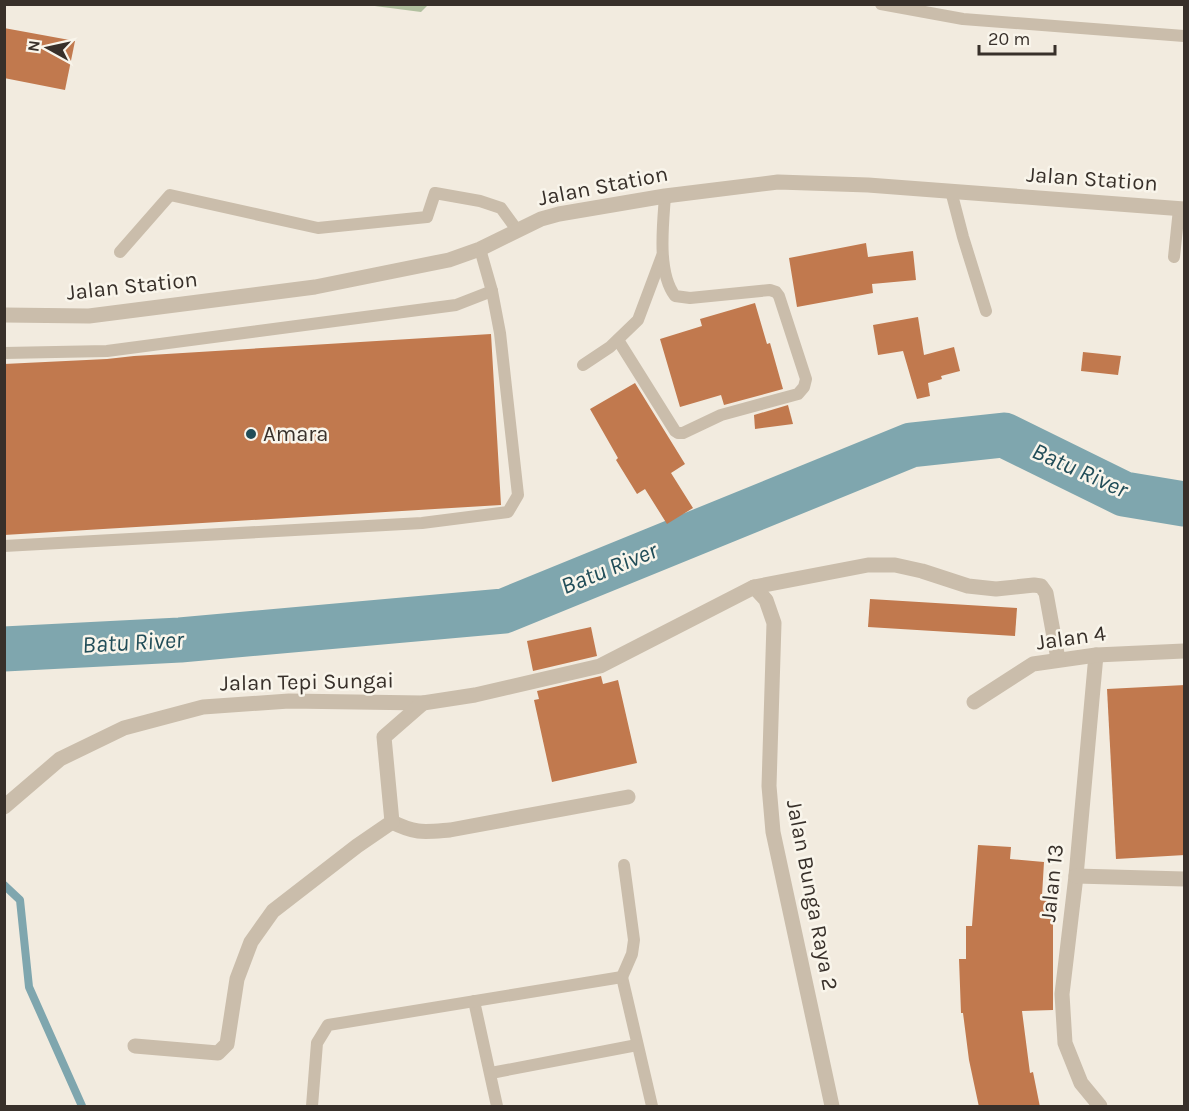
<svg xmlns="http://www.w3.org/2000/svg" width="1189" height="1111" viewBox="0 0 1189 1111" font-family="Karla,sans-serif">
<rect width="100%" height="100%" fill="#f2ebdf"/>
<path fill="#b1c09f" d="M 367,5 L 428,4 L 428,5 L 421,12 Z"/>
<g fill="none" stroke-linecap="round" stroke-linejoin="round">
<path stroke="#7fa6ae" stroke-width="8" d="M 4,885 L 20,900 L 29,987 L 82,1106"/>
<path stroke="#7fa6ae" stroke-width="45" d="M 4,649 L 180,640 L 504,611 L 911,445 L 1004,435 L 1124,494 L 1184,504"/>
</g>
<g fill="#c1794e">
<path d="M 4,28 L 75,41 L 65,90 L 4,78 Z"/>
<path d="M 866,243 L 868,257 L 913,251 L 916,280 L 872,284 L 873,293 L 797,307 L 789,258 Z"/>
<path d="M 755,303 L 767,344 L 770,343 L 783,389 L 724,405 L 721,395 L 680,407 L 660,339 L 702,326 L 700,319 Z"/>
<path d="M 918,317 L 924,355 L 954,347 L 960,371 L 941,376 L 942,379 L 928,383 L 930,396 L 917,399 L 903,351 L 878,355 L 873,325 Z"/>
<path d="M 491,334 L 501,505 L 4,535 L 4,364 L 107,359 L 134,356 Z"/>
<path d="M 1083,352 L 1121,356 L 1118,375 L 1081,371 Z"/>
<path d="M 635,383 L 685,464 L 671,473 L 693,508 L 667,524 L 645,489 L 637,494 L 616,460 L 618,458 L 590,409 Z"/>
<path d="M 788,405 L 793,424 L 755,429 L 754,415 Z"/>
<path d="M 870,599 L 1017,608 L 1015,636 L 868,627 Z"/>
<path d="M 591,627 L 597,656 L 533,671 L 527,641 Z"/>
<path d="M 601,676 L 603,684 L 618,680 L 637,763 L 552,782 L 534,700 L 539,699 L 537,691 Z"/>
<path d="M 1185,685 L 1185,855 L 1116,859 L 1107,689 Z"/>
<path d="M 978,845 L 1011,847 L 1010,859 L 1044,862 L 1042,896 L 1055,897 L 1053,926 L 1053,1010 L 1022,1011 L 1030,1073 L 1033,1072 L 1040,1107 L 979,1107 L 969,1060 L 963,1013 L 961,1013 L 959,959 L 966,959 L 966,926 L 972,926 Z"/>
</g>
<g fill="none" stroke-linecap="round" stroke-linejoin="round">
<g stroke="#cabdab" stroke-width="12">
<path d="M 881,4 L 963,19 L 1184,36"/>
<path d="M 951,191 L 963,237 L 986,311"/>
<path d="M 120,252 L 170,195 L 318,228 L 427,217 L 435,193 L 480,201 L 501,208 L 517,230"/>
<path d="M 1174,257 L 1179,209"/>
<path d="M 618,340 L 675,431 L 678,433 L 683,433 L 721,415 L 798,394 L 804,387 L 806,379 L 779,296 L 776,292 L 770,290 L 690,298 L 675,296 C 657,272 663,225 665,196"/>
<path d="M 4,353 L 107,351 L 456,305 L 492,291"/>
<path d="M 583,365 L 610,347 L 638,320 L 662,256"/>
<path d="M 4,546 L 422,523 L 508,512 L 518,495 L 500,333 L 492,291 L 480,249"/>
<path d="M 622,977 L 652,1106"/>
<path d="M 622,977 L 632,954 L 634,940 L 624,865"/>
<path d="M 474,1001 L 497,1106"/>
<path d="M 491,1073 L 637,1045"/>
<path d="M 312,1106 L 317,1043 L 328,1025 L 622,977"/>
</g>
<g stroke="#cabdab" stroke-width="15">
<path d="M 754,587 L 766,600 L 774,623 L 769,786 L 773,832 L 832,1106"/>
<path d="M 1096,655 L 1076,876 L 1062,994 L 1065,1043 L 1081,1083 L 1100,1106"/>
<path d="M 974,702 L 1033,664 L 1096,655 L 1184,651"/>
<path d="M 4,807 L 60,759 L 124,728 L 203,707 L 289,701 L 423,703 L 475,695 L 600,666 L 754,587 L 868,565 L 895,565 L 922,571 L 968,586 L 996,589 L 1034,585 L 1041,586 L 1046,593 L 1058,659"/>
<path d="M 392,822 C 416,834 424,832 450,830 L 628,797"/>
<path d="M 1076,876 L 1184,879"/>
<path d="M 135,1046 L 218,1053 L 227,1044 L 237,979 L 251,942 L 273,911 L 357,846 L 392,822 L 384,737 L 423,703"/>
</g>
<path stroke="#cabdab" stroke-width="15" d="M 4,315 L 89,316 L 315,287 L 449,260 L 480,249 L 541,219 L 559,214 L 665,196 L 778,182 L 868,185 L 1184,209"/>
</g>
<circle fill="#214d58" stroke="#f9f5eb" stroke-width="2" cx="251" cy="434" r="6"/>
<g text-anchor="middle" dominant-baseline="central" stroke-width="5" stroke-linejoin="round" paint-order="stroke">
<g font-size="22" fill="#38302a" stroke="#f9f5eb">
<text transform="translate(1092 179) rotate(4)">Jalan Station</text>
<text transform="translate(603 186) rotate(-11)">Jalan Station</text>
<text transform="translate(132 286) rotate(-6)">Jalan Station</text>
<text transform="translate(1071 638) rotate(-8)">Jalan 4</text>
<text transform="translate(307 682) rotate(-1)">Jalan Tepi Sungai</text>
<text transform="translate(1052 883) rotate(-84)">Jalan 13</text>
<text transform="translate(812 895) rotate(79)">Jalan Bunga Raya 2</text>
</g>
<g font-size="22" fill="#38302a" stroke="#f9f5eb" text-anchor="start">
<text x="263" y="434">Amara</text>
</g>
<g font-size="24" font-style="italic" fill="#214d58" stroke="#f9f5eb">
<text transform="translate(1080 470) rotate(24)">Batu River</text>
<text transform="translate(609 568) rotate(-22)">Batu River</text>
<text transform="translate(133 642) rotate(-3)">Batu River</text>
</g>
</g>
<rect width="1189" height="1111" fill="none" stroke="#38302a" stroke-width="12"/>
<g transform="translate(48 48) rotate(278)" stroke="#f9f5eb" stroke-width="4.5" paint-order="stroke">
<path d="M0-4.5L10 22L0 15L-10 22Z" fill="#38302a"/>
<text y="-9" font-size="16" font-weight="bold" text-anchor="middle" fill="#38302a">N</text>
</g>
<path d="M979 45v9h76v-9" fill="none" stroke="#38302a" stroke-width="3"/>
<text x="988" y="45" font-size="18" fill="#38302a" stroke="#f9f5eb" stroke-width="4.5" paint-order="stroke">20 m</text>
</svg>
